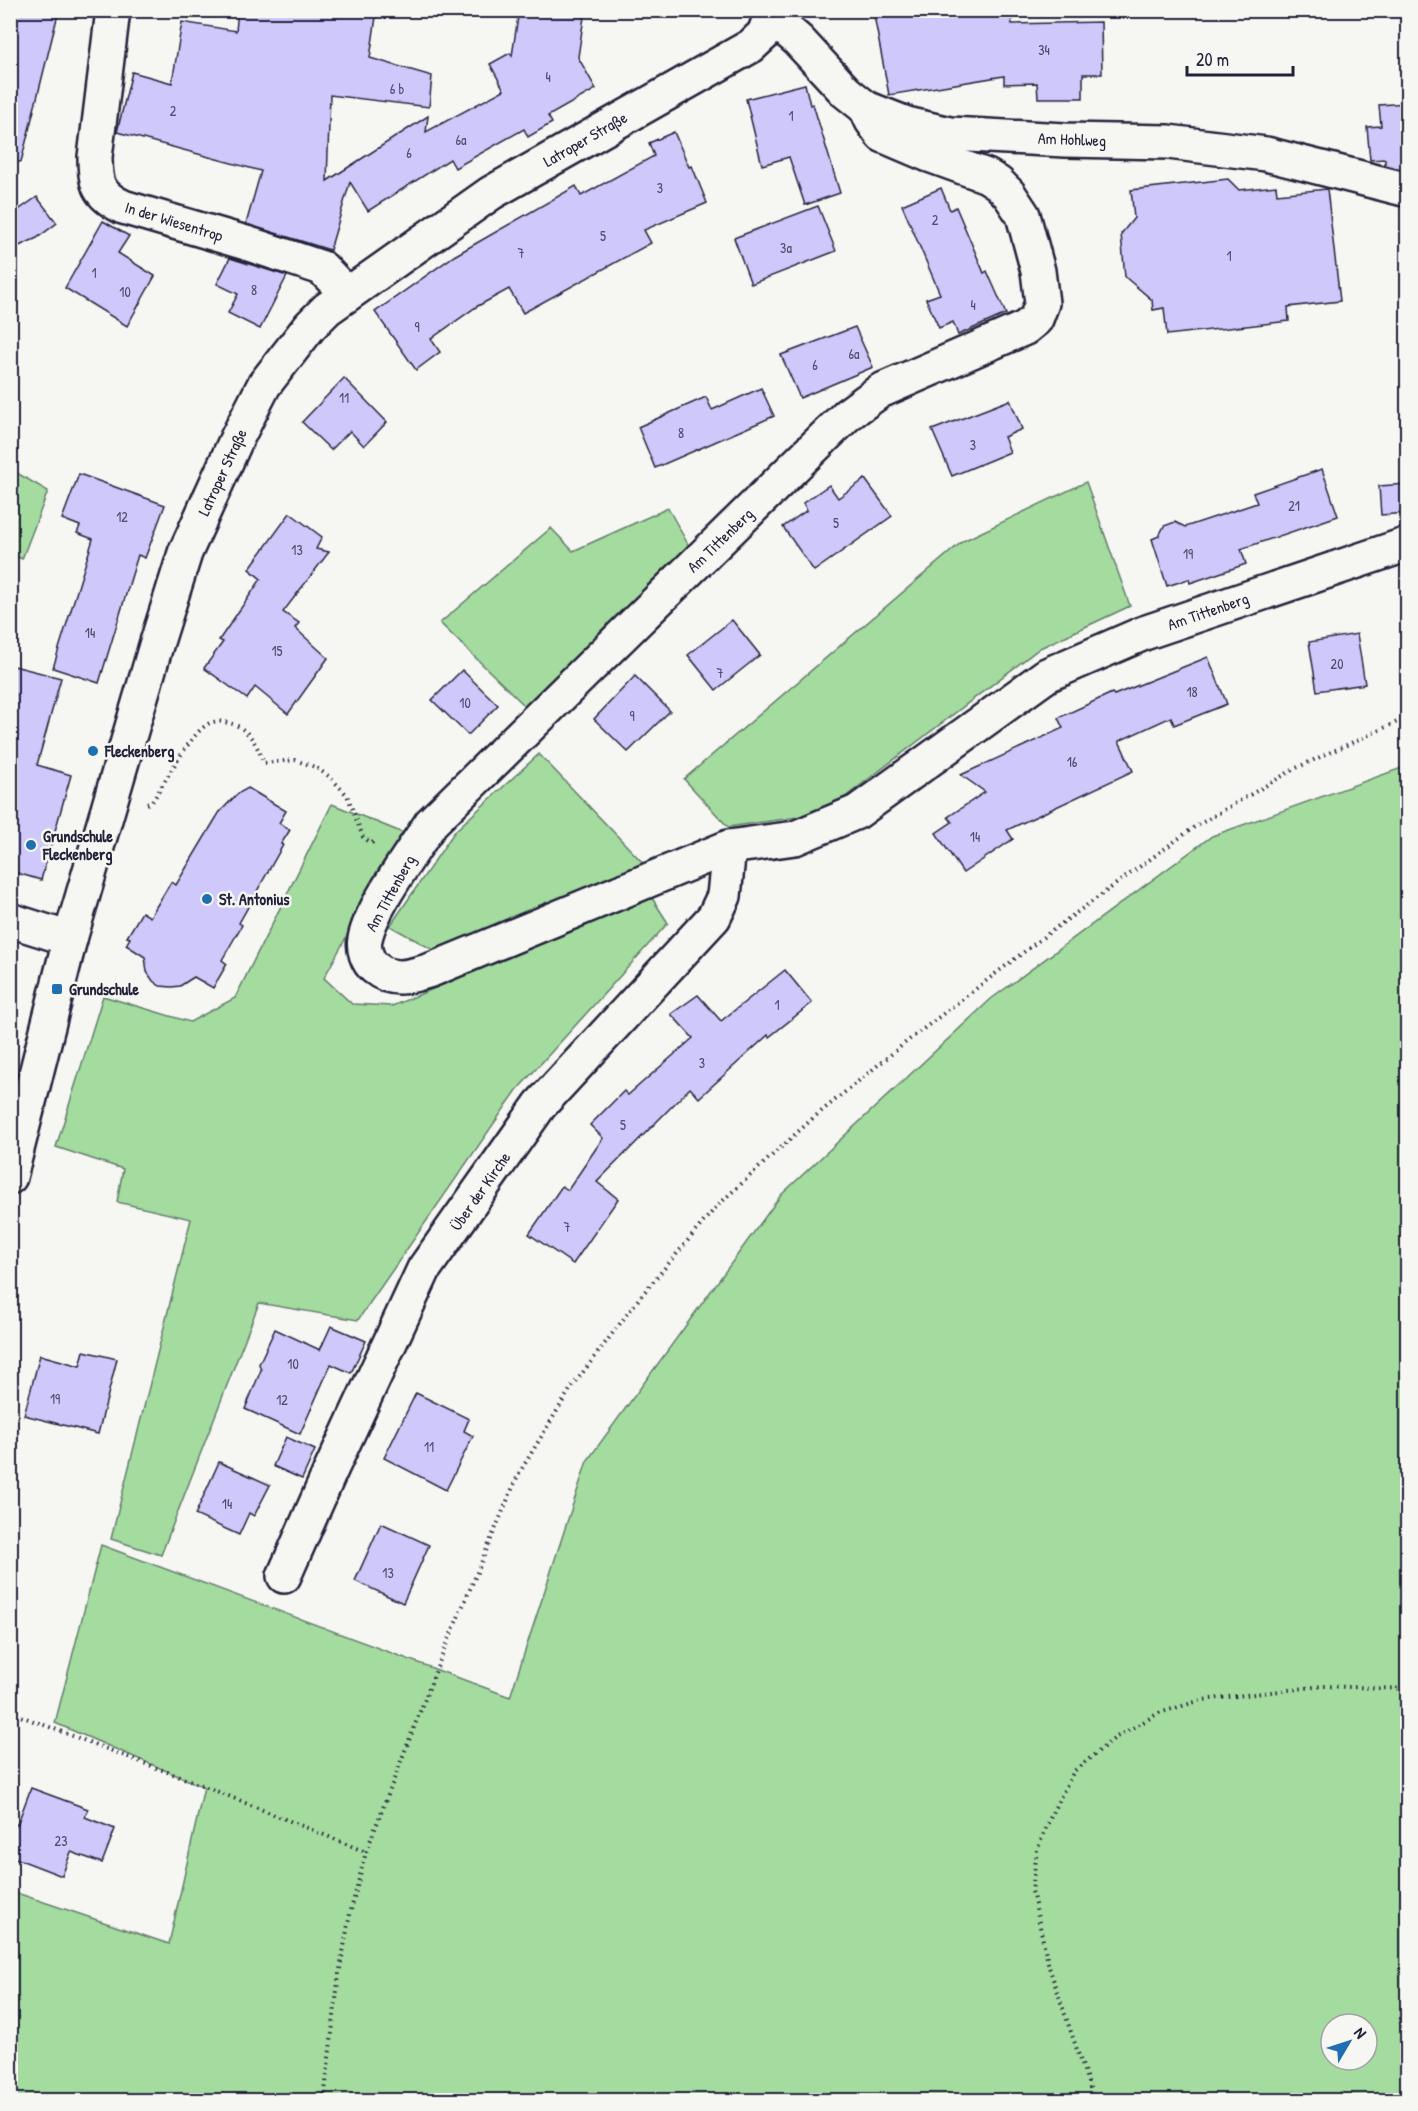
<svg xmlns="http://www.w3.org/2000/svg" width="1418" height="2111" viewBox="0 0 1418 2111" font-family="'Patrick Hand',sans-serif">
<rect width="100%" height="100%" fill="#f6f6f2"/>
<filter id="ink" filterUnits="userSpaceOnUse"><feTurbulence type="fractalNoise" baseFrequency=".0167" numOctaves="2"/><feDisplacementMap in="SourceGraphic" scale="12" xChannelSelector="R" yChannelSelector="G"/><feConvolveMatrix kernelMatrix="1 2 1 2 8 2 1 2 1" color-interpolation-filters="sRGB"/></filter>
<g filter="url(#ink)">
<g fill="#a4db9f" stroke="#637e6d" stroke-width="1.5" fill-rule="evenodd">
<path d="M 10,469 L 48,491 L 22,559 L 11,554 Z"/>
<path d="M 1086,482 L 1130,606 L 1040,648 L 845,797 L 798,817 L 728,827 L 684,779 L 963,541 Z"/>
<path d="M 668,508 L 690,548 L 525,706 L 440,623 L 551,528 L 573,551 Z"/>
<path d="M 539,754 L 645,865 L 435,951 L 390,926 L 455,831 Z"/>
<path d="M 1407,766 L 1407,2100 L 11,2100 L 11,1891 L 169,1944 L 204,1787 L 55,1723 L 101,1545 L 510,1697 L 587,1461 L 781,1195 L 991,999 L 1212,836 ZM 1331,2024 L 1367,2024 L 1367,2060 L 1331,2060 Z"/>
<path d="M 332,804 L 403,833 L 324,978 L 352,1004 L 392,1006 L 652,898 L 668,923 L 517,1090 L 358,1320 L 259,1303 L 161,1555 L 111,1539 L 191,1219 L 117,1202 L 123,1169 L 56,1147 L 103,996 L 190,1022 L 235,998 Z"/>
</g>
<g fill="#cec8fb" stroke="#22223b" stroke-width="1.5">
<path d="M 10,10 L 59,10 L 21,162 L 10,161 Z"/>
<path d="M 238,10 L 377,10 L 370,58 L 432,76 L 429,107 L 330,95 L 327,181 L 428,116 L 426,132 L 504,90 L 490,64 L 510,53 L 512,56 L 519,10 L 585,10 L 578,57 L 596,89 L 548,116 L 552,123 L 528,137 L 524,129 L 455,168 L 450,159 L 368,211 L 350,182 L 330,250 L 246,224 L 261,171 L 117,132 L 132,72 L 172,83 L 182,22 L 236,31 Z"/>
<path d="M 873,10 L 1010,10 L 1012,24 L 1101,22 L 1102,74 L 1083,74 L 1083,98 L 1038,98 L 1037,83 L 1004,84 L 1004,76 L 889,95 Z"/>
<path d="M 805,84 L 810,105 L 813,104 L 840,193 L 805,205 L 789,157 L 762,165 L 746,99 Z"/>
<path d="M 1407,103 L 1407,171 L 1385,165 L 1385,159 L 1370,160 L 1367,127 L 1381,126 L 1379,105 Z"/>
<path d="M 674,132 L 689,167 L 692,166 L 707,203 L 644,230 L 651,243 L 523,313 L 509,289 L 476,307 L 431,339 L 440,352 L 416,370 L 375,312 L 454,256 L 576,186 L 581,196 L 654,156 L 649,143 Z"/>
<path d="M 1228,179 L 1239,190 L 1276,186 L 1277,194 L 1327,189 L 1340,301 L 1288,307 L 1289,321 L 1167,335 L 1164,308 L 1153,310 L 1152,300 L 1125,277 L 1121,234 L 1134,218 L 1131,190 Z"/>
<path d="M 941,188 L 950,210 L 956,207 L 984,273 L 987,271 L 1006,314 L 958,335 L 953,322 L 939,328 L 926,299 L 940,294 L 902,205 Z"/>
<path d="M 37,197 L 57,223 L 37,238 L 10,250 L 10,216 Z"/>
<path d="M 818,206 L 836,251 L 751,284 L 734,238 Z"/>
<path d="M 103,221 L 129,236 L 118,253 L 155,276 L 127,326 L 65,288 Z"/>
<path d="M 230,258 L 287,276 L 260,329 L 228,313 L 238,294 L 217,284 Z"/>
<path d="M 855,327 L 873,367 L 800,398 L 781,355 Z"/>
<path d="M 344,378 L 387,422 L 364,446 L 350,431 L 331,450 L 302,422 Z"/>
<path d="M 761,388 L 774,416 L 655,468 L 638,427 L 706,397 L 712,410 Z"/>
<path d="M 1010,400 L 1022,429 L 1004,437 L 1010,452 L 952,476 L 932,430 Z"/>
<path d="M 1322,469 L 1338,516 L 1241,549 L 1246,564 L 1190,583 L 1189,579 L 1167,586 L 1152,539 L 1159,536 L 1164,526 L 1175,522 L 1185,527 L 1257,503 L 1253,493 Z"/>
<path d="M 79,474 L 165,505 L 145,558 L 138,555 L 99,683 L 53,668 L 93,539 L 77,533 L 80,526 L 62,519 Z"/>
<path d="M 865,479 L 892,516 L 814,571 L 783,527 L 807,510 L 803,503 L 829,485 L 838,498 Z"/>
<path d="M 1407,484 L 1407,513 L 1381,515 L 1379,486 Z"/>
<path d="M 290,513 L 322,537 L 316,549 L 329,552 L 283,612 L 299,623 L 295,628 L 328,658 L 288,714 L 255,687 L 247,699 L 204,668 L 223,642 L 219,640 L 261,579 L 249,569 Z"/>
<path d="M 732,620 L 760,655 L 716,690 L 688,655 Z"/>
<path d="M 1357,634 L 1365,684 L 1317,691 L 1309,642 Z"/>
<path d="M 1208,657 L 1227,704 L 1174,725 L 1171,717 L 1119,741 L 1133,771 L 1007,830 L 1013,839 L 963,873 L 936,833 L 952,822 L 948,817 L 985,792 L 961,775 L 1063,728 L 1058,718 L 1112,693 L 1114,695 Z"/>
<path d="M 10,665 L 61,678 L 37,765 L 71,775 L 41,880 L 10,871 Z"/>
<path d="M 462,670 L 498,705 L 468,735 L 432,700 Z"/>
<path d="M 635,676 L 670,711 L 628,752 L 594,719 Z"/>
<path d="M 248,788 L 286,811 L 279,823 L 290,830 L 281,844 L 283,845 L 239,923 L 242,925 L 222,960 L 227,964 L 213,988 L 194,977 L 180,986 L 172,987 L 160,986 L 153,981 L 147,972 L 145,957 L 126,945 L 130,938 L 127,937 L 142,912 L 150,917 L 171,882 L 176,885 L 219,813 L 237,794 Z"/>
<path d="M 785,970 L 812,1003 L 769,1037 L 768,1035 L 699,1098 L 690,1088 L 597,1182 L 618,1199 L 573,1264 L 529,1234 L 562,1186 L 568,1190 L 603,1138 L 590,1125 L 624,1091 L 628,1095 L 693,1038 L 671,1014 L 698,995 L 721,1021 Z"/>
<path d="M 331,1326 L 366,1341 L 351,1373 L 331,1364 L 300,1434 L 245,1409 L 261,1370 L 259,1364 L 275,1329 L 320,1350 Z"/>
<path d="M 84,1351 L 117,1359 L 98,1434 L 24,1415 L 40,1355 L 80,1366 Z"/>
<path d="M 416,1393 L 469,1419 L 464,1431 L 473,1436 L 446,1490 L 384,1458 Z"/>
<path d="M 286,1437 L 315,1450 L 302,1479 L 273,1466 Z"/>
<path d="M 219,1462 L 270,1485 L 254,1516 L 249,1513 L 239,1535 L 195,1515 Z"/>
<path d="M 381,1523 L 429,1545 L 403,1603 L 355,1581 Z"/>
<path d="M 31,1788 L 88,1809 L 85,1817 L 115,1829 L 102,1863 L 71,1852 L 62,1876 L 10,1856 L 10,1822 L 17,1825 Z"/>
</g>
<g fill="none" stroke-linecap="round" stroke-linejoin="round">
<defs>
<g id="street">
<path d="M 113,10 L 95,157 C 95,184 98,195 123,207 L 246,243 L 322,268 L 347,294"/>
<path d="M 771,17 L 798,40 L 846,92 L 866,108 L 907,124 L 950,134 L 1065,140 L 1168,142 L 1266,154 L 1408,190"/>
<path d="M 866,108 L 872,121 L 882,135 L 929,155 L 987,176 L 998,183 L 1009,194 L 1023,215 L 1038,271 L 1042,303 L 1036,319 L 1025,328 L 880,391 L 847,415 L 431,823 C 413,851 371,908 365,939 C 363,948 367,962 375,968 C 393,983 411,976 431,970 L 729,847 L 795,838 L 857,812 L 1047,675 L 1144,633 L 1408,544"/>
<path d="M 10,920 L 70,939"/>
<path d="M 10,1177 L 70,939 L 157,642 L 185,553 L 237,438 L 264,385 L 310,326 L 327,309 L 491,193 L 751,46 L 764,34 L 773,10"/>
<path d="M 284,1576 L 329,1474 L 424,1269 L 540,1105 L 714,917 L 724,896 L 729,847"/>
</g>
</defs>
<use href="#street" stroke="#22223b" stroke-width="38"/>
<g stroke="#22223b" stroke-width="4" stroke-dasharray="1.5 4.5" stroke-linecap="butt">
<path d="M 147,804 L 152,802 C 164,784 192,730 210,723 C 217,720 226,722 233,724 C 251,731 257,746 264,763 L 295,760 L 315,767 L 330,777 L 347,795 L 363,837 L 371,843 L 377,841"/>
<path d="M 10,1712 L 204,1786 L 366,1852"/>
<path d="M 324,2100 L 339,1974 L 350,1914 L 366,1852 L 438,1665 L 518,1475 L 571,1388 L 641,1296 L 717,1206 L 812,1119 L 905,1043 L 1050,932 L 1193,828 L 1296,768 L 1408,717"/>
<path d="M 1094,2100 L 1049,1967 L 1032,1891 L 1037,1850 L 1053,1811 L 1074,1771 L 1115,1738 L 1159,1713 L 1202,1700 L 1323,1686 L 1408,1689"/>
</g>
<use href="#street" stroke="#f6f6f2" stroke-width="33"/>
</g>
</g>
<g fill="#1f6fb2" stroke="#f6f6f2" stroke-width="2">
<circle cx="93" cy="751" r="6"/>
<circle cx="31" cy="845" r="6"/>
<circle cx="207" cy="899" r="6"/>
<rect x="51" y="983" width="12" height="12" rx="3"/>
</g>
<g text-anchor="middle" dominant-baseline="central" stroke-width="5" stroke-linejoin="round" paint-order="stroke">
<g font-size="14" fill="#4d4c6b">
<text x="1044" y="49">34</text>
<text x="548" y="76">4</text>
<text x="397" y="88">6 b</text>
<text x="173" y="110">2</text>
<text x="791" y="115">1</text>
<text x="461" y="139">6a</text>
<text x="409" y="152">6</text>
<text x="660" y="187">3</text>
<text x="935" y="219">2</text>
<text x="603" y="235">5</text>
<text x="786" y="247">3a</text>
<text x="521" y="252">7</text>
<text x="1229" y="255">1</text>
<text x="94" y="272">1</text>
<text x="254" y="289">8</text>
<text x="125" y="291">10</text>
<text x="973" y="304">4</text>
<text x="417" y="326">9</text>
<text x="854" y="353">6a</text>
<text x="815" y="364">6</text>
<text x="344" y="397">11</text>
<text x="681" y="432">8</text>
<text x="973" y="444">3</text>
<text x="1294" y="505">21</text>
<text x="122" y="516">12</text>
<text x="836" y="522">5</text>
<text x="297" y="549">13</text>
<text x="1188" y="553">19</text>
<text x="90" y="632">14</text>
<text x="277" y="650">15</text>
<text x="1337" y="663">20</text>
<text x="720" y="672">7</text>
<text x="1192" y="691">18</text>
<text x="465" y="702">10</text>
<text x="632" y="715">9</text>
<text x="1072" y="761">16</text>
<text x="975" y="836">14</text>
<text x="777" y="1004">1</text>
<text x="702" y="1062">3</text>
<text x="623" y="1124">5</text>
<text x="567" y="1226">7</text>
<text x="293" y="1363">10</text>
<text x="55" y="1398">19</text>
<text x="282" y="1399">12</text>
<text x="429" y="1446">11</text>
<text x="227" y="1503">14</text>
<text x="388" y="1572">13</text>
<text x="61" y="1840">23</text>
</g>
<g font-size="16" fill="#22223b" stroke="#f6f6f2">
<text transform="translate(585 139) rotate(-30)">Latroper Straße</text>
<text transform="translate(1072 139) rotate(2)">Am Hohlweg</text>
<text transform="translate(174 221) rotate(17)">In der Wiesentrop</text>
<text transform="translate(222 472) rotate(-65)">Latroper Straße</text>
<text transform="translate(720 540) rotate(-44)">Am Tittenberg</text>
<text transform="translate(1208 611) rotate(-19)">Am Tittenberg</text>
<text transform="translate(390 893) rotate(-61)">Am Tittenberg</text>
<text transform="translate(480 1191) rotate(-55)">Über der Kirche</text>
</g>
<g font-size="16" font-weight="bold" fill="#22223b" stroke="#f6f6f2" text-anchor="start">
<text x="105" y="751">Fleckenberg</text>
<text x="43" y="836">Grundschule<tspan x="43" dy="18">Fleckenberg</tspan></text>
<text x="219" y="899">St. Antonius</text>
<text x="69" y="989">Grundschule</text>
</g>
</g>
<rect width="1418" height="2111" fill="none" stroke="#f6f6f2" stroke-width="36"/>
<rect x="18" y="18" width="1382" height="2075" fill="none" stroke="#22223b" stroke-width="2" filter="url(#ink)"/>
<g transform="translate(1349 2042) rotate(51)"><circle r="28" fill="#f6f6f2" stroke="#a1a1a9" stroke-width="1.5"/>
<path d="M0-4.5L10 22L0 15L-10 22Z" fill="#1f6fb2"/>
<text y="-9" font-size="16" font-weight="bold" text-anchor="middle" fill="#22223b">N</text>
</g>
<path d="M1187 66v9h106v-9" fill="none" stroke="#22223b" stroke-width="3"/>
<text x="1196" y="66" font-size="18" fill="#22223b" stroke="#f6f6f2" stroke-width="4.5" paint-order="stroke">20 m</text>
</svg>
